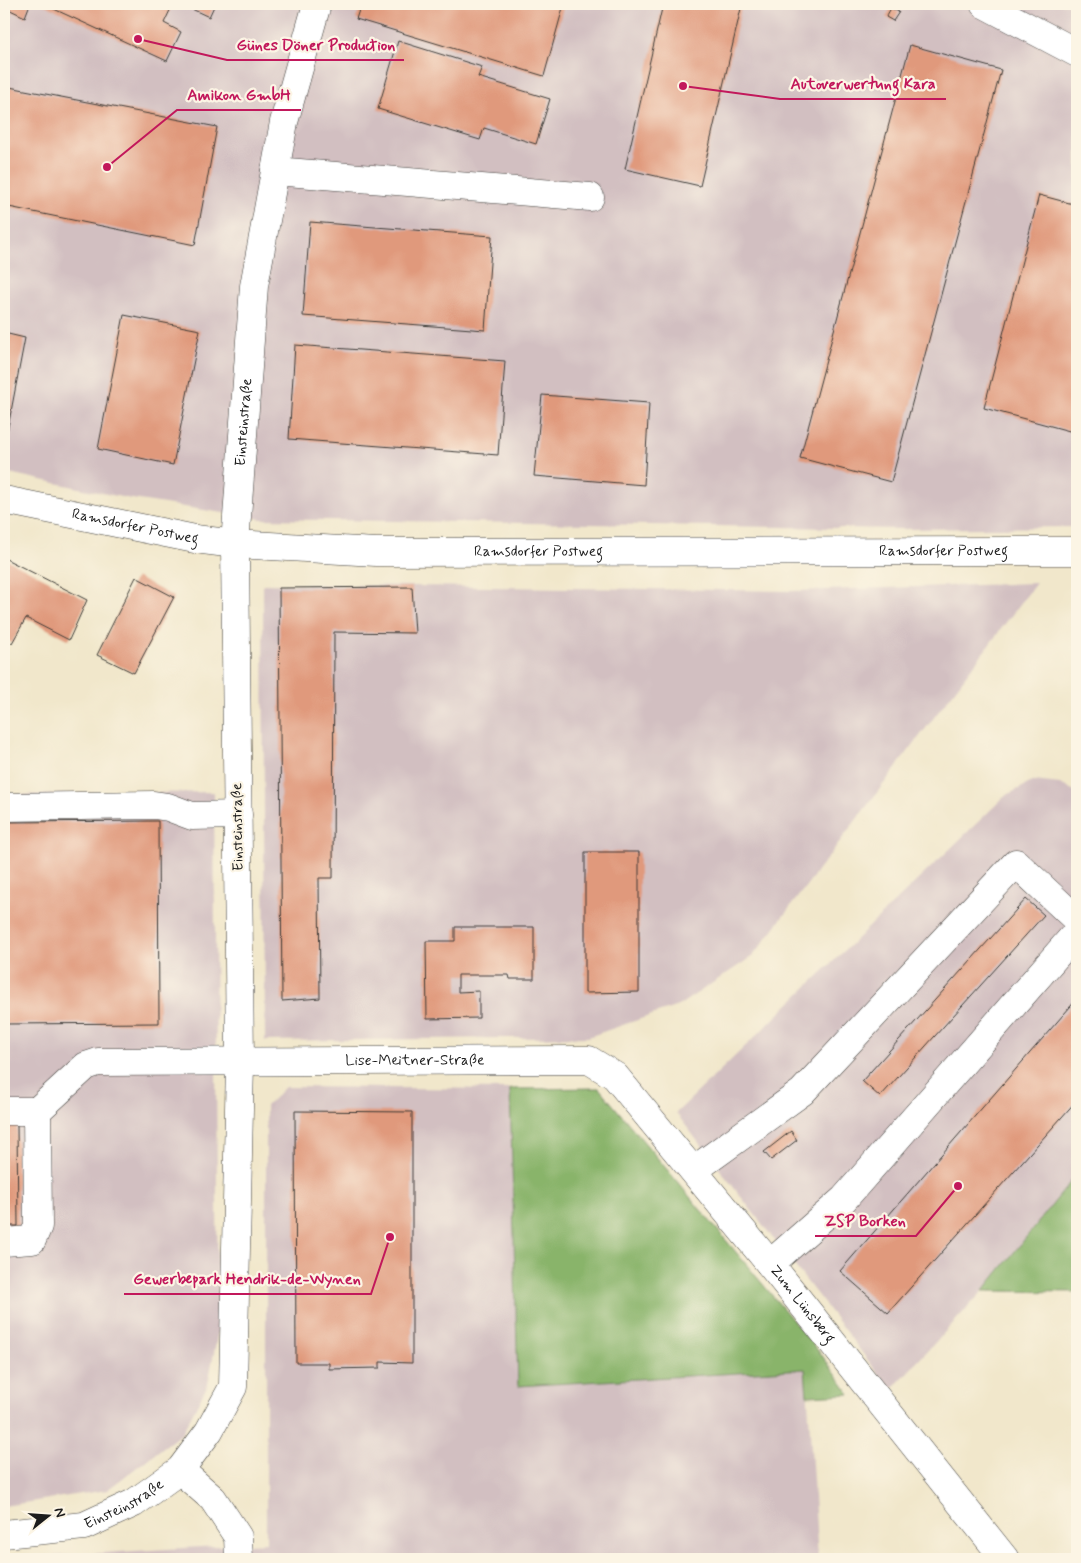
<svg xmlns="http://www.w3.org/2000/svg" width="1081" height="1563" viewBox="0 0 1081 1563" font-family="Mynerve,sans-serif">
<rect width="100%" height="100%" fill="#fcf5e5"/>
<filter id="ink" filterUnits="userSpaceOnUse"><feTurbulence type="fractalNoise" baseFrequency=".02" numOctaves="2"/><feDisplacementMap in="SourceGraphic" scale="10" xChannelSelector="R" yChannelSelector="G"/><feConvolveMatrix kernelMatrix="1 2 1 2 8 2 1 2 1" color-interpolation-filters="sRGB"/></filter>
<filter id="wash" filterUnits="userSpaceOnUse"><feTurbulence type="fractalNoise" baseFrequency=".0096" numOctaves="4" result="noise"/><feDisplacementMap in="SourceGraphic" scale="20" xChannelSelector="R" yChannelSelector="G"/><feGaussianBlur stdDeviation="1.12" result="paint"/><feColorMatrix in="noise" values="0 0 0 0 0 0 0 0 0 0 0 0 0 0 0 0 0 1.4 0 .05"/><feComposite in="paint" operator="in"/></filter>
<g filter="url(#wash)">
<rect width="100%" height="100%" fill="#f1e7cb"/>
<g fill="#d2bfc1">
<path d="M 4,4 L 1077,4 L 1077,527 L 903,529 L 262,519 L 126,498 L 4,472 Z"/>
<path d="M 1036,583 L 753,956 L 678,1006 L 588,1037 L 265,1041 L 263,584 L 793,591 Z"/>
<path d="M 1034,781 L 1060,784 L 1077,792 L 1077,1174 L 983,1291 L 891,1390 L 676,1113 L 1005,796 Z"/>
<path d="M 214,792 L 218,1331 L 208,1384 L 182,1433 L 107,1490 L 4,1506 L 4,795 Z"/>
<path d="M 285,1087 L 510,1089 L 518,1386 L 806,1369 L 818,1559 L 4,1559 L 266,1543 L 266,1106 Z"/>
</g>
<g fill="#89b46b" stroke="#526844">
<path d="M 599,1088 L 821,1354 L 850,1394 L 807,1396 L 805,1369 L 518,1386 L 510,1089 Z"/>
<path d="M 1077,1174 L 1077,1292 L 983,1291 Z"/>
</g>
<g id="blocks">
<g fill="#e0997b">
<path d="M 4,4 L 30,4 L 25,17 L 4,7 Z"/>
<path d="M 43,4 L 173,4 L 164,23 L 181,32 L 167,61 Z"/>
<path d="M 181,4 L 215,4 L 209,17 Z"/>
<path d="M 361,4 L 564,4 L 544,76 L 356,19 Z"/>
<path d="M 663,4 L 742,4 L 700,186 L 625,169 Z"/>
<path d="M 891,8 L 899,12 L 893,21 L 886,17 Z"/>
<path d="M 398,41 L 482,67 L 478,77 L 550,99 L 536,144 L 484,128 L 480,140 L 378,109 Z"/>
<path d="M 910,45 L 1001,70 L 891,482 L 800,458 Z"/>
<path d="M 4,86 L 217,127 L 195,245 L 4,206 Z"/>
<path d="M 1039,195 L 1077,205 L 1077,433 L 984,408 Z"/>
<path d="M 310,222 L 492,236 L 485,330 L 303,316 Z"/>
<path d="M 124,315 L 200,330 L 173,465 L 98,449 Z"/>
<path d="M 4,333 L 25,338 L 5,443 L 4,443 Z"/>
<path d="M 295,345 L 505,361 L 498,455 L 289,439 Z"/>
<path d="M 542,395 L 649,403 L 644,485 L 534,476 Z"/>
<path d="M 4,558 L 87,600 L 69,640 L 26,618 L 12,643 L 4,639 Z"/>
<path d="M 136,577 L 174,597 L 134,673 L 97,655 Z"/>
<path d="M 412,587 L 415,633 L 334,632 L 333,878 L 319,878 L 320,998 L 282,1001 L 279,588 Z"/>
<path d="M 158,821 L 159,1023 L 4,1024 L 4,822 Z"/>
<path d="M 585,852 L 639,852 L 639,992 L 585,993 Z"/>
<path d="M 1026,899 L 1044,915 L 880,1097 L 862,1081 Z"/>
<path d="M 455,927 L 534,927 L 534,979 L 510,979 L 509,975 L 458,975 L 458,992 L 479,991 L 479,1018 L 427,1019 L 426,941 L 455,941 Z"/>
<path d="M 1077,999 L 1077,1100 L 888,1313 L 840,1271 Z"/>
<path d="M 295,1111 L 412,1112 L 412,1363 L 380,1362 L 380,1368 L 329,1369 L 329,1363 L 296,1363 Z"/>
<path d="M 4,1124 L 17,1124 L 18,1226 L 4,1226 Z"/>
<path d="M 791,1131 L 797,1140 L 771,1160 L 764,1152 Z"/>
</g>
</g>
</g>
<g filter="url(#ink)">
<use href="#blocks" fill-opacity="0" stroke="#3c3a36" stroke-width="1"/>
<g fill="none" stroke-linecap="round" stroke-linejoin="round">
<defs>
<g id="minor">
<path d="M 984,4 L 1077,53"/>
<path d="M 275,171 L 590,197"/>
<path id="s1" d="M 4,500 L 195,539 L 235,544 L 376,552 L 1077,551"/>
<path d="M 4,807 L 154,805 L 168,807 L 192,816 L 238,815"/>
<path d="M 4,1111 L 37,1111 L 38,1226 L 32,1240 L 4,1242"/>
<path id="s2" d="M 37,1111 L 86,1066 L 98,1062 L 589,1060 L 615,1076 L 770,1264 L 1005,1559"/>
<path d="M 694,1170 L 802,1092 L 1016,863 L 1077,920"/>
<path d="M 770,1264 L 844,1199 L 1077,932"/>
<path d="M 180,1470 L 213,1499 L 238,1537 L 239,1559"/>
<path id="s3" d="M 4,1534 L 84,1526 L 134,1503 L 180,1470 L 209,1431 L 233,1387 L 240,1063 L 235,544 L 254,286 L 284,122 L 317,4"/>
</g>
</defs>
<use href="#minor" stroke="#3c3a36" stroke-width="29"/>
<use href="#minor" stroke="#fff" stroke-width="28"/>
</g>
</g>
<g text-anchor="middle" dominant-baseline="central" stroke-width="4.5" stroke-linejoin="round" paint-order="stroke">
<g font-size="15" fill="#1c1c1c" stroke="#fcf5e5">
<text stroke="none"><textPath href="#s3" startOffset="1256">Einsteinstraße</textPath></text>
<text stroke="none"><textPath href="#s1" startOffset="134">Ramsdorfer Postweg</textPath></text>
<text stroke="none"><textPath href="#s1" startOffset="539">Ramsdorfer Postweg</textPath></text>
<text stroke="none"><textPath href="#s1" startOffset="944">Ramsdorfer Postweg</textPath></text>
<text transform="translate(238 827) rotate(-91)">Einsteinstraße</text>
<text stroke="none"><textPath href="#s2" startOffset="396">Lise-Meitner-Straße</textPath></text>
<text stroke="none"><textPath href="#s2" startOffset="896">Zum Lünsberg</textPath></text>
<text stroke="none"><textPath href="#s3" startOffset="126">Einsteinstraße</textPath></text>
</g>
</g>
<path fill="none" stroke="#c2185b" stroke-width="2" d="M138 39L227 60H404M683 86L780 99H946M107 167L177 110H301M958 1186L916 1236H815M390 1237L371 1294H124"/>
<g fill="#c2185b" stroke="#fcf5e5" stroke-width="2">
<circle cx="138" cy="39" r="5"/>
<circle cx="683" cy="86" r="5"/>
<circle cx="107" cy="167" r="5"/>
<circle cx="958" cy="1186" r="5"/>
<circle cx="390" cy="1237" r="5"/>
</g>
<g font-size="16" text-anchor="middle" font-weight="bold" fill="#c2185b" stroke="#fcf5e5" stroke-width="4.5" stroke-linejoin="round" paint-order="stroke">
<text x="316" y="50">Günes Döner Production</text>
<text x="863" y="89">Autoverwertung Kara</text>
<text x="239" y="100">Amikon GmbH</text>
<text x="865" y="1226">ZSP Borken</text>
<text x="247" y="1284">Gewerbepark Hendrik-de-Wynen</text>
</g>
<rect width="1081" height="1563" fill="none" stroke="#fcf5e5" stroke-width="20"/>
<g transform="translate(48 1516) rotate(73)" stroke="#fcf5e5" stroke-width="4" paint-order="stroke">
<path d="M0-4L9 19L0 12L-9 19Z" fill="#1c1c1c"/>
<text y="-8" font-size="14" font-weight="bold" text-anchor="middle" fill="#1c1c1c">N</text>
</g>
</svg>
